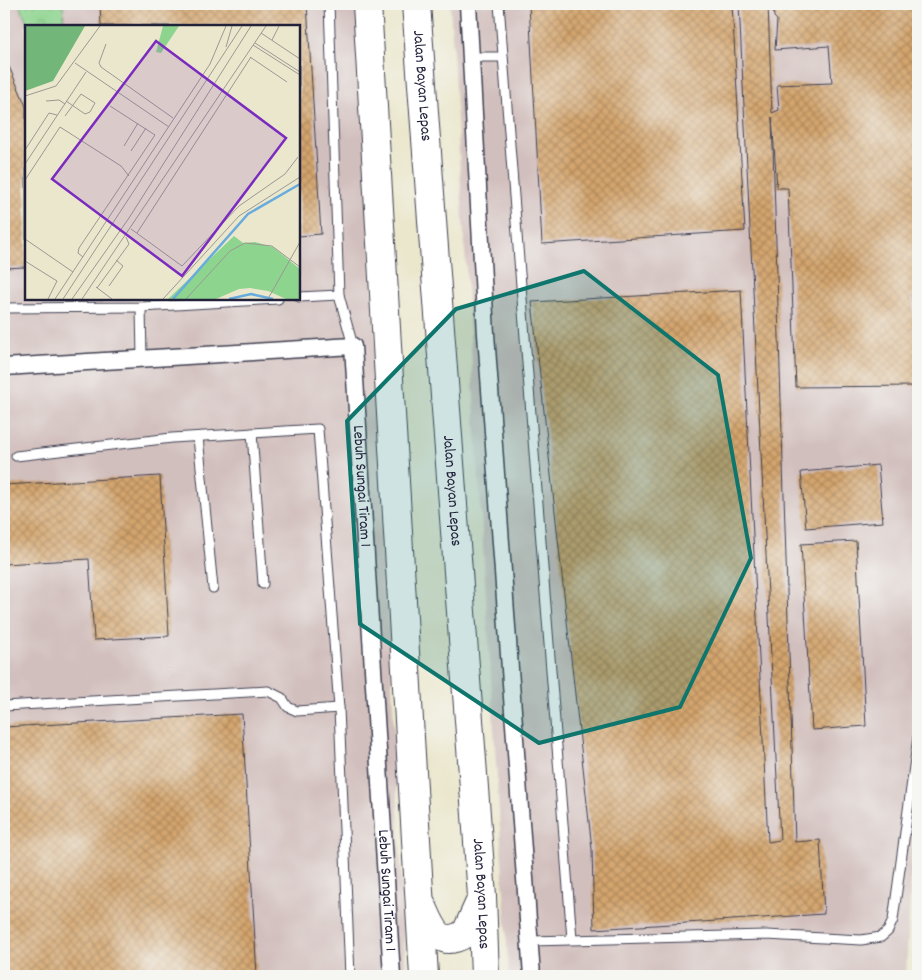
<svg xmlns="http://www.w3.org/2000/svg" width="922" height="980" viewBox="0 0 922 980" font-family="Dekko,sans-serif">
<defs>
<pattern id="park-crowns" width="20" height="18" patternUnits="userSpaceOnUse" patternTransform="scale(1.25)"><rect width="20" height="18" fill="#8dd48e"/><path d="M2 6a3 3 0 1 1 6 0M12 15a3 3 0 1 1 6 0" fill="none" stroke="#79b67b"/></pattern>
<pattern id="building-cross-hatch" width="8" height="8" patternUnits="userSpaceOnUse" patternTransform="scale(1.25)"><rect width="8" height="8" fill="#d4a56d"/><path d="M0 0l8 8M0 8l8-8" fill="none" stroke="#ac865b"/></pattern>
</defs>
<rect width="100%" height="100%" fill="#f6f6f2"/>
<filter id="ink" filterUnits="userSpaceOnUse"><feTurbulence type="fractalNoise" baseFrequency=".02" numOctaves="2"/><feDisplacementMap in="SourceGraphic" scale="10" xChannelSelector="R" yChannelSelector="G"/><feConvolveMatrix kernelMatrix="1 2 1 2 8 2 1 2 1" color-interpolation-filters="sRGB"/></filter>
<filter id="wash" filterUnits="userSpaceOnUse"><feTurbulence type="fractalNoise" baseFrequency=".0096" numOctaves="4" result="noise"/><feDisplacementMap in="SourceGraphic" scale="20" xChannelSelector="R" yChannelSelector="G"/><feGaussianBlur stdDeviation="1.12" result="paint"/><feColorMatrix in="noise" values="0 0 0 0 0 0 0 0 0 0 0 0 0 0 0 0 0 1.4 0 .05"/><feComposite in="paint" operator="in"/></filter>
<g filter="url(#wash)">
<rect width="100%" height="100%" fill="#ebe7cd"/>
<g fill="#d1bfbd" fill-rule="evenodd">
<path d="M 4,4 L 359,4 L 406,976 L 4,976 ZM 26,26 L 299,26 L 299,299 L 26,299 Z"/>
<path d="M 450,4 L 918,4 L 918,731 L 906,976 L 509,976 Z"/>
</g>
<path fill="url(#park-crowns)" stroke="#587b64" d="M 19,4 L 63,4 L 64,26 L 29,26 Z"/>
<g id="blocks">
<g fill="url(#building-cross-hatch)">
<path d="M 100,4 L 307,4 L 321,234 L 299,236 L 299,26 L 101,26 Z"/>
<path d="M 529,4 L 732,4 L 745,231 L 542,244 Z"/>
<path d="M 739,4 L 768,4 L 772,113 L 779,110 L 777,85 L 832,83 L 829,46 L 775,50 L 777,20 L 774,17 L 773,4 L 918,4 L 918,293 L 912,294 L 918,386 L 796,387 L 788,188 L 777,188 L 772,117 L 795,842 L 820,840 L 824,914 L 594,929 L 592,849 L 532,302 L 741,290 L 768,842 L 780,840 Z"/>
<path d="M 4,55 L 26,106 L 26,267 L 4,268 Z"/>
<path d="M 878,465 L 883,522 L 806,528 L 801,472 Z"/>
<path d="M 160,476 L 169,636 L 94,640 L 89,559 L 4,564 L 4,485 Z"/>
<path d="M 856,541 L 866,726 L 812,730 L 801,544 Z"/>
<path d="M 242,714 L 257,976 L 4,976 L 4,727 Z"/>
</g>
</g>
</g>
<g filter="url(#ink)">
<use href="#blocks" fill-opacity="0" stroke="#404051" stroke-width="1"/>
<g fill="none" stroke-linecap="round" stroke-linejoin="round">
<defs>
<g id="lane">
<path d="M 329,4 L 339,295 L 353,346"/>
<path d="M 499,4 L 572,939"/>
<path d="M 471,57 L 502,57"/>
<path d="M 299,297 L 339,295"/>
<path d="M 141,307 L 142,359"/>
<path d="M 4,308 L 141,307 L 278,299"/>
<path d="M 252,433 L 263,584"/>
<path d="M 198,437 L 213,588"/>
<path d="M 16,456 L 172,438 L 318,429 L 339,708 L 350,976"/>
<path d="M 4,706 L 268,691 L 282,698 L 288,707 L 297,711 L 339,708"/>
<path d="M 531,941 L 766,935 L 861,940 L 881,937 L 888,931 L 893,920 L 918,737"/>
</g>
<g id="street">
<path d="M 468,4 L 486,334 L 532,976"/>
<path id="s1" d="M 4,367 L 353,346 L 392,976"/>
</g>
<g id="highway">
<path d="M 367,4 L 424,976"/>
<path id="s2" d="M 416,4 L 482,896 L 485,976"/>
<path d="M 422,905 C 432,927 438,950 466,933 L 480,902"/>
</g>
</defs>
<use href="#lane" stroke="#404051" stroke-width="11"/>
<use href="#street" stroke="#404051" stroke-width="19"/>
<use href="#highway" stroke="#404051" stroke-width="30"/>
<use href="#lane" stroke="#fff" stroke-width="9"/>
<use href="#street" stroke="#fff" stroke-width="16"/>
<use href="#highway" stroke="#fff" stroke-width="28"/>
</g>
</g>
<path fill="#0f766e" fill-opacity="0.2" stroke="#0f766e" stroke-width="4" stroke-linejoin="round" d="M 584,271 L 718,375 L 751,558 L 680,707 L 539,743 L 360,624 L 347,421 L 456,309 Z"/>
<g text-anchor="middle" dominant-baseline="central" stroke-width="5" stroke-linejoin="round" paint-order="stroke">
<g font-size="16" fill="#22223b" stroke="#f6f6f2">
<text stroke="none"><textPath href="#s2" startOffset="82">Jalan Bayan Lepas</textPath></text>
<text stroke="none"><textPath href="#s1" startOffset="490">Lebuh Sungai Tiram 1</textPath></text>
<text stroke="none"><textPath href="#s2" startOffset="488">Jalan Bayan Lepas</textPath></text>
<text stroke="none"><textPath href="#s1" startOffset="895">Lebuh Sungai Tiram 1</textPath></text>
<text stroke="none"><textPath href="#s2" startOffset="892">Jalan Bayan Lepas</textPath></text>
</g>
</g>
<g transform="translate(25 25)">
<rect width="275" height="275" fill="#ebe7cd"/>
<path d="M 209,211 L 218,218 L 230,217 L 248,222 L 275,244 L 275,274 L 261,274 L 243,266 L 225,263 L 214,264 L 191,274 L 143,274 Z" fill="#8dd48e"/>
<path d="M 0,1 L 60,1 L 28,56 L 0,66 Z" fill="#72b679"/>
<path d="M 138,1 L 154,1 L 136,28 L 131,27 Z" fill="#8dd48e"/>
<path fill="none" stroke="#68acde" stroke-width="2.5" d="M 148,274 L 223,189 L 275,159M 204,274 L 226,269 L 248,274"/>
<path fill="none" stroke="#9b9893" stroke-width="1" d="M 236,8 L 275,34M 247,15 L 254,1M 230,18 L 275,47M 81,19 L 74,38 L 76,42 L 148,93M 228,20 L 275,50M 201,22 L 207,1M 225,32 L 262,57M 50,38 L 144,102M 0,71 L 31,61 L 75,1M 21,76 L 34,75 L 40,79M 41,76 L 60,89M 40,91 L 56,69 L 70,78 L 65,87 L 60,89M 99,121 L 113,98M 0,125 L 24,88 L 32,90M 106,126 L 121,103M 0,139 L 61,47M 0,155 L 35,102 L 96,141 L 104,151M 106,204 L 157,241 L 214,181 L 260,149 L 273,132M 112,208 L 226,32M 0,214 L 48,247M 58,232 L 53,228 L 54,223 L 130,110 L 85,81M 0,236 L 32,256 L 23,274M 84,261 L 98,241 L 91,235M 71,262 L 87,274M 72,263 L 104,219 L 101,212M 244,272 L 275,217M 30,274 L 185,39 L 201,1M 38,274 L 217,1M 47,274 L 104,193 L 226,1M 57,274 L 241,1M 138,274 L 214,191 L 275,152M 161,274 L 205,226 L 220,218 L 247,221 L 275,242"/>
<path fill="#7b2cbf" fill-opacity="0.15" stroke="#7b2cbf" stroke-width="2.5" d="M 131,16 L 261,113 L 157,251 L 27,154 Z"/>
<rect width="275" height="275" fill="none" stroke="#22223b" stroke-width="2.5"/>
</g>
<rect width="922" height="980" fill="none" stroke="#f6f6f2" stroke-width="20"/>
</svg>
